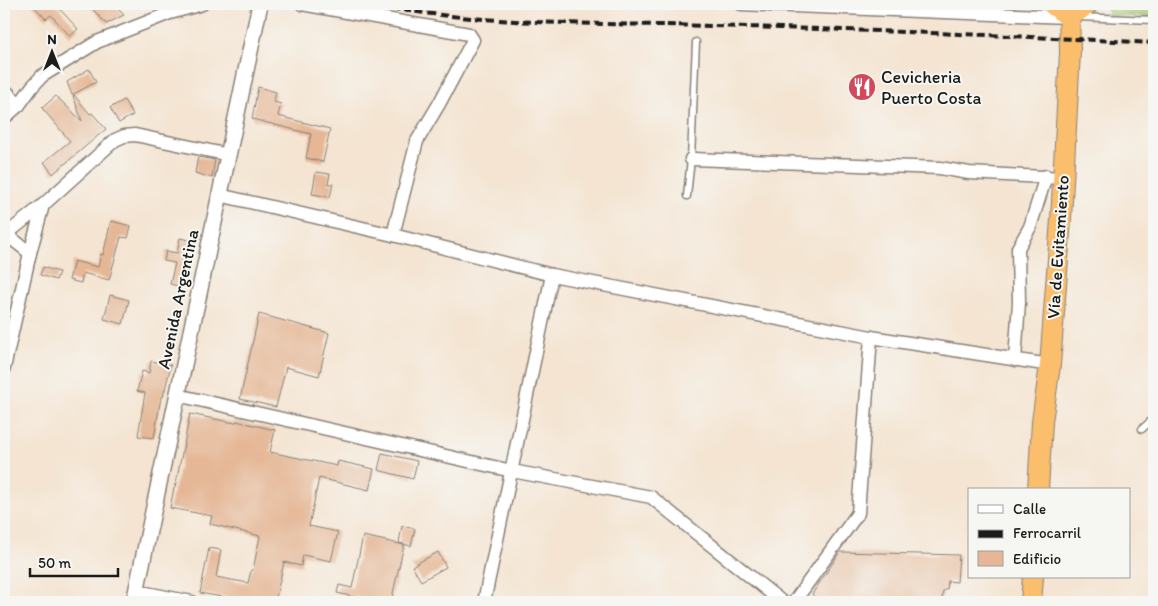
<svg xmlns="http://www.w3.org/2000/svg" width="1158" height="606" viewBox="0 0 1158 606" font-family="Itim,sans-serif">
<rect width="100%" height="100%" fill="#f6f6f2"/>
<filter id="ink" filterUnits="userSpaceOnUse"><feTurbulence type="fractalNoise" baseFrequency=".02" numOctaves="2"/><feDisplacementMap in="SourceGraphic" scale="10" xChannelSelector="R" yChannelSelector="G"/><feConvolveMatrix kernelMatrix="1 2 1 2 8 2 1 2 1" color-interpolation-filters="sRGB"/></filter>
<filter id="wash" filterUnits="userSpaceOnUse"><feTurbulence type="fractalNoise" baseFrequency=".0096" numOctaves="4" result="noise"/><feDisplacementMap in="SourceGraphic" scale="20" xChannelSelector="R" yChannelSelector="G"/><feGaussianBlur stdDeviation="1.12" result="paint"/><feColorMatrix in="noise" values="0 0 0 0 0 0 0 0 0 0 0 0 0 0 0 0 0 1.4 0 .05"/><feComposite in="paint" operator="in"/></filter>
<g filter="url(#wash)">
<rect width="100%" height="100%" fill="#f4e4d1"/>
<path fill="#a7cf7a" stroke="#62764b" d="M 1108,6 L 1154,8 L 1154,17 L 1107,15 Z"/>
<g id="blocks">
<g fill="#e5b796">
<path d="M 32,4 L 55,4 L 78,29 L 70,36 L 51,15 L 46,19 Z"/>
<path d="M 88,4 L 124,4 L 118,9 L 124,15 L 106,24 Z"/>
<path d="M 89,69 L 96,82 L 72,95 L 67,82 Z"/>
<path d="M 258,87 L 276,92 L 274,102 L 281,104 L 278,116 L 330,129 L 323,162 L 306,158 L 311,134 L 252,119 Z"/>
<path d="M 74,95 L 90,114 L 92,113 L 106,129 L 53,174 L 44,162 L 70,141 L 42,108 L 56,96 L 82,121 L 73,96 Z"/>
<path d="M 124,100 L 133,115 L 119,123 L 110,108 Z"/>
<path d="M 198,157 L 215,160 L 212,178 L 195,173 Z"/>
<path d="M 316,172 L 330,174 L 328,184 L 333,184 L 330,197 L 312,194 Z"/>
<path d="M 111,221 L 131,226 L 128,238 L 121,237 L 109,280 L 83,273 L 81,283 L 69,280 L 74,261 L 98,267 L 101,254 L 103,255 Z"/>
<path d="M 180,238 L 194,241 L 182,287 L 170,284 L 175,263 L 164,261 L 166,251 L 177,253 Z"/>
<path d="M 43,267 L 59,272 L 56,280 L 40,275 Z"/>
<path d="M 110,295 L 129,300 L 123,324 L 104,319 Z"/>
<path d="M 259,314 L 329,333 L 319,376 L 286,367 L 276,407 L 240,399 Z"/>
<path d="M 151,361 L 171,365 L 163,397 L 161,397 L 154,438 L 138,436 L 145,393 L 137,391 L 142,371 L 149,373 Z"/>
<path d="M 190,414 L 235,423 L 236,421 L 275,430 L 270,452 L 337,466 L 338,461 L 374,469 L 369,490 L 319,478 L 309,526 L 338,532 L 331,561 L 303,555 L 301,566 L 284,562 L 275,602 L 258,602 L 234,597 L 233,599 L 200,593 L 209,548 L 221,550 L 216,577 L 248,583 L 251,570 L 253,570 L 260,536 L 210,524 L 212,516 L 170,508 L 174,488 L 175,488 Z"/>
<path d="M 382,453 L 417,461 L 413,479 L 378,470 Z"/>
<path d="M 402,526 L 415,529 L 411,546 L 399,543 Z"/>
<path d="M 363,536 L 404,545 L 391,602 L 377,602 L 337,593 L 339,585 L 352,588 Z"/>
<path d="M 438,552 L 446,567 L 421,581 L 412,566 Z"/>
<path d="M 840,552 L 959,555 L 957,582 L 948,581 L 947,589 L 943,591 L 942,602 L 818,602 L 812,594 Z"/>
</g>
</g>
</g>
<g filter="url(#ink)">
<use href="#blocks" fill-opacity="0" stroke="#888076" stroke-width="1"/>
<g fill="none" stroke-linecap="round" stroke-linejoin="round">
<defs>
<g id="service">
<path d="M 1078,17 L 1154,20"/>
<path d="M 687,196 L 691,159 L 696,42"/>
<path d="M 1142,429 L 1154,418"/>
</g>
<g id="minor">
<path d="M 302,4 L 469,34 L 473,40 L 439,104 L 417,141 L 393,235"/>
<path d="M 741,4 L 1068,17"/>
<path d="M 4,89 L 19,105 L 32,87 L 42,76 L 97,42 L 170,13 L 202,4"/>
<path d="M 4,118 L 19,105"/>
<path d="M 691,159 L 940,168 L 969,173 L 1063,178"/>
<path d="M 219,195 L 393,235 L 552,275 L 871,337 L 1050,365"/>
<path d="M 6,234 L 30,253"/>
<path d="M 4,236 L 43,205 L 115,140 L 124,136 L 135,135 L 229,155"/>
<path d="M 1015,360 L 1019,302 L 1018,248 L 1030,227 L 1046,176"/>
<path d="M 4,368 L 30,253 L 43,205"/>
<path d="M 177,395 L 512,471 L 651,497 L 782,602"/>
<path d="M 136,591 L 192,602"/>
<path d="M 484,602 L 552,275"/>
<path d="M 794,602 L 858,513 L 871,337"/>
</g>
<path id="tertiary" d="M 134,602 L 260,4"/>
<g id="trunk">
<path d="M 1052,4 L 1069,17 L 1088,4"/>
<path d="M 1038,490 L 1042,422 L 1050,365 L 1061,219 L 1070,52 L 1069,4"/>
<path d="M 1031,602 L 1033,577"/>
</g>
</defs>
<use href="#service" stroke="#888076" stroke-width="9"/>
<use href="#minor" stroke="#888076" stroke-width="15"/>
<use href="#tertiary" stroke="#888076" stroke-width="18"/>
<use href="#trunk" stroke="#888076" stroke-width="22"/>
<use href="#service" stroke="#fff" stroke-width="6"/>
<use href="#minor" stroke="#fff" stroke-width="12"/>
<use href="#tertiary" stroke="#fff" stroke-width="15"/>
<use href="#trunk" stroke="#fabe6d" stroke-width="20"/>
<path stroke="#1c1c1c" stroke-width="4" stroke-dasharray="8 4" stroke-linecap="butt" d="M 368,4 C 481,26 596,23 711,26 C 859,30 1007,35 1154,43"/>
</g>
</g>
<defs>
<symbol id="restaurant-disc" viewBox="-11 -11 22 22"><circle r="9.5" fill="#d1495b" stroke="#f6f6f2"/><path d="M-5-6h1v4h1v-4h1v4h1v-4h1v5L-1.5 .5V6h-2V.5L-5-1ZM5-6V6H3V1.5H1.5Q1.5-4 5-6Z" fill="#fff"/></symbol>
</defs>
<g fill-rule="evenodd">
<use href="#restaurant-disc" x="846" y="71" width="32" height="32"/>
</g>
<g text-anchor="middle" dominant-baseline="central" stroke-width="4" stroke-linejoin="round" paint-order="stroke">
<g font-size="18" fill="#1c1c1c" stroke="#f6f6f2" text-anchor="start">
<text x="881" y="77">Cevicheria<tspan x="881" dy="21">Puerto Costa</tspan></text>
</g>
<g font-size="18" fill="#1c1c1c" stroke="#f6f6f2">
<text transform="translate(1058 247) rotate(-86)">Vía de Evitamiento</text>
<text transform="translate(178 299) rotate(-78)">Avenida Argentina</text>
</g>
</g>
<rect width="1158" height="606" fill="none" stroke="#f6f6f2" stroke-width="20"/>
<rect x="968" y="488" width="162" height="90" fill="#f6f6f2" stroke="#9f9f9c"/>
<rect x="978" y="505" width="25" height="8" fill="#ffffff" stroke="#9f9f9c"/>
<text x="1013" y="514" font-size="15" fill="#1c1c1c">Calle</text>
<rect x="978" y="530" width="25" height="8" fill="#1c1c1c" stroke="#9f9f9c"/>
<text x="1013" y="538" font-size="15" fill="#1c1c1c">Ferrocarril</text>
<rect x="978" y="551" width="25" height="15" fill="#e5b796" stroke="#9f9f9c"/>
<text x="1013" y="564" font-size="15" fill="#1c1c1c">Edificio</text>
<g transform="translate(52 52)" stroke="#f6f6f2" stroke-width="4" paint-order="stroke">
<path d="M0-4L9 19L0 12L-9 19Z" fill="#1c1c1c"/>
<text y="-8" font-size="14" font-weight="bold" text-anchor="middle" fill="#1c1c1c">N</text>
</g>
<path d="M30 568v8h88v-8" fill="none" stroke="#1c1c1c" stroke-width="2.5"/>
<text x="38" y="568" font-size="15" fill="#1c1c1c" stroke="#f6f6f2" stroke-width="4" paint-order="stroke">50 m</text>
</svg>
